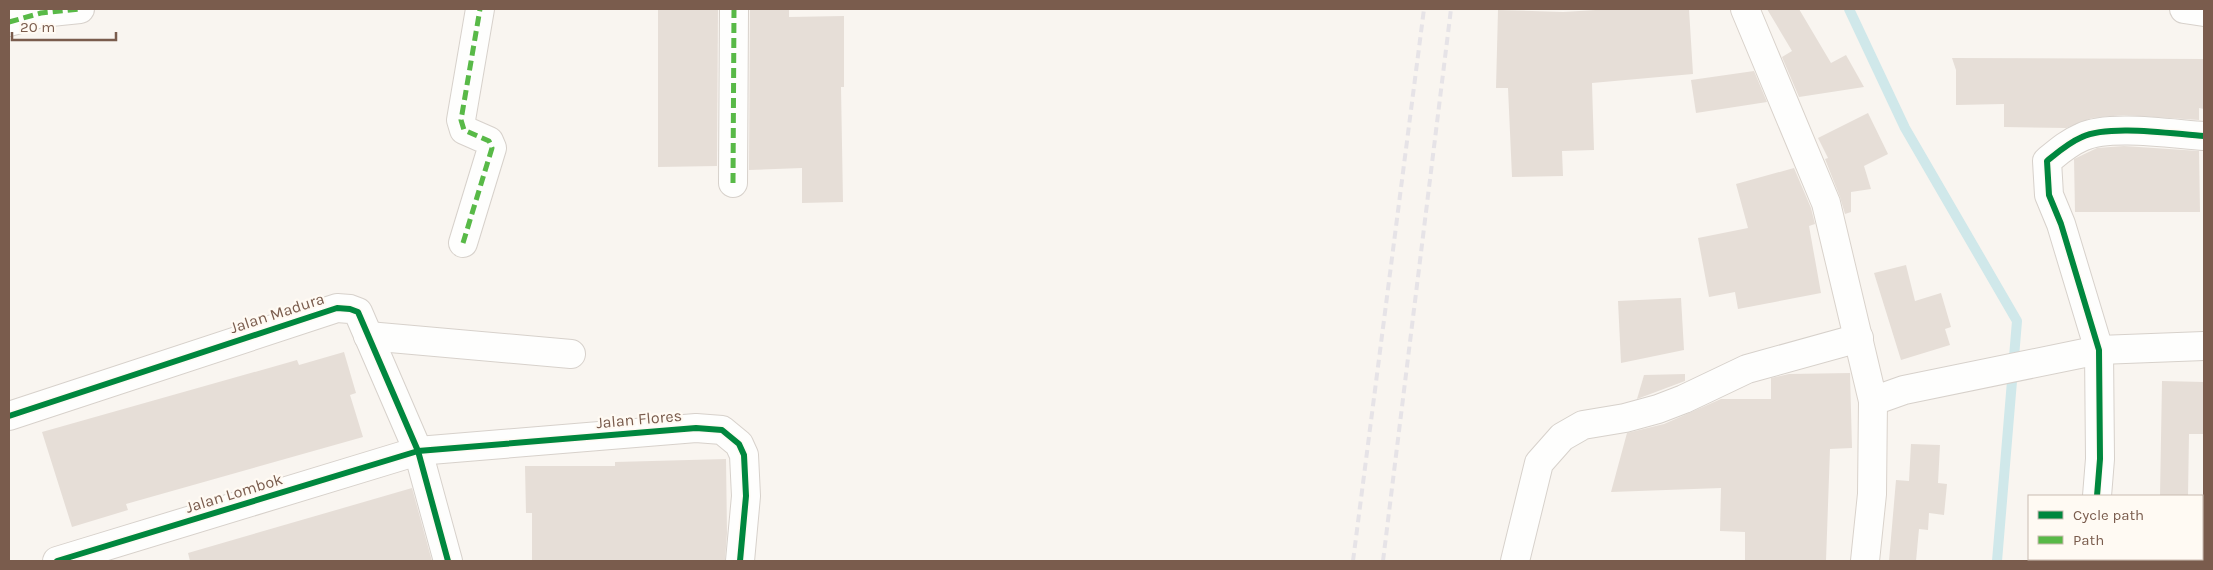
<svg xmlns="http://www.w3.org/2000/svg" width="2213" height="570" viewBox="0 0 2213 570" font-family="Karla,sans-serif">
<rect width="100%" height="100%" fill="#f9f5f0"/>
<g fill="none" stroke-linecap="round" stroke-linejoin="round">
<path stroke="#d0e8ea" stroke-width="10" d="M 1849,9 L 1905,128 L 2017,321 L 1997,561"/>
</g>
<g fill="#e6ded7">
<path d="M 658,9 L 718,9 L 717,166 L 658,167 Z"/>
<path d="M 750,9 L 789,9 L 789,17 L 844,16 L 844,87 L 841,87 L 843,202 L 802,203 L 802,168 L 749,170 Z"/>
<path d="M 1612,9 L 1689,9 L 1693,74 L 1592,83 L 1594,150 L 1562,151 L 1563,176 L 1512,177 L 1508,88 L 1496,88 L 1498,10 L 1563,12 Z"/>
<path d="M 1767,9 L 1799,9 L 1831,63 L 1846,55 L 1864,87 L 1799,97 L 1782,57 L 1792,51 Z"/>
<path d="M 1952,58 L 2204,59 L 2204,109 L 2199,108 L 2199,120 L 2124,115 L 2092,118 L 2066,128 L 2004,127 L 2004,104 L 1956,105 L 1956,70 Z"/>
<path d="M 1754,71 L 1767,102 L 1696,113 L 1691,80 Z"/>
<path d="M 1868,113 L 1888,154 L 1864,166 L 1871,189 L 1851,192 L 1851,212 L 1845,214 L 1840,197 L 1825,159 L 1828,158 L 1818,138 Z"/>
<path d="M 2124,146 L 2199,151 L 2200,212 L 2075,212 L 2074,159 L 2097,148 Z"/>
<path d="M 1794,168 L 1811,208 L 1815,224 L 1809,226 L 1821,293 L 1738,309 L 1735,292 L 1709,297 L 1698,238 L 1748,228 L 1736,184 Z"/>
<path d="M 1906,265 L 1915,301 L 1941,293 L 1951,327 L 1945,329 L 1950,345 L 1901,360 L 1874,273 Z"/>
<path d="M 1681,298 L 1684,350 L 1621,363 L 1618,301 Z"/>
<path d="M 344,352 L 356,393 L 350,395 L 363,437 L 126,504 L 128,510 L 72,527 L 42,432 L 297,360 L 299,365 Z"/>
<path d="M 1850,373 L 1852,448 L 1830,449 L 1826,561 L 1745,561 L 1745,532 L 1720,531 L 1721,488 L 1611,492 L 1627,433 L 1664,424 L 1721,399 L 1771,399 L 1771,378 L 1789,374 Z"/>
<path d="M 1685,374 L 1685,381 L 1637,399 L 1644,375 Z"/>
<path d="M 2162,381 L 2204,382 L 2204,434 L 2189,434 L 2188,496 L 2160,496 Z"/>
<path d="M 1911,444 L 1940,445 L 1938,483 L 1947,484 L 1944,515 L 1929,513 L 1928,530 L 1919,529 L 1916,561 L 1889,561 L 1896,480 L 1909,481 Z"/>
<path d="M 726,459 L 727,533 L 725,560 L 532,561 L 532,513 L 526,513 L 525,466 L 615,466 L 615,462 Z"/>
<path d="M 412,488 L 432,561 L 190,561 L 188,553 Z"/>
</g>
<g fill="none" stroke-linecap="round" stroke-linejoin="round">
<defs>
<g id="street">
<path d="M 2184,9 L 2204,12"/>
<path d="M 9,22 L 41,13 L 80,9"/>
<path d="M 733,183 L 734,9"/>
<path d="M 463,243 L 492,148 L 489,141 L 464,130 L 461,120 L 480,9"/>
<path d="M 368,336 L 571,354"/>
<path d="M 1873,401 L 1904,390 L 2099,350 L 2204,346"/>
<path d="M 9,416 L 337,308 L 350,309 L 358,312 L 418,451 L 448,561"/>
<path d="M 2097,496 L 2100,459 L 2099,350 L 2061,224 L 2049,195 L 2047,161 C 2058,152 2068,143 2082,137 C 2109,124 2173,134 2204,136"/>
<path d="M 57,561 L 418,451 L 696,428 L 722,430 L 739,444 L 744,455 L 746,496 L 740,561"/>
<path d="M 1515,561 L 1539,463 L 1562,437 L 1583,425 L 1625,418 L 1658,409 L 1684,399 L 1747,369 L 1859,338"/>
<path d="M 2092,561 L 2092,559"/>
</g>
<path id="secondary" d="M 1745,9 L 1826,203 L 1873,401 L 1872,494 L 1865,561"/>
</defs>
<use href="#street" stroke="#d7d1cb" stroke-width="30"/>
<use href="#secondary" stroke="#d9d2cb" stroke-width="30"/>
<use href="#street" stroke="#fefefd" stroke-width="28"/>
<use href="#secondary" stroke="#fefefd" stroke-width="28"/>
<g stroke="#e6e3e7" stroke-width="4" stroke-dasharray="8 5" stroke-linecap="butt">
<path d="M 1353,561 L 1424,9"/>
<path d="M 1383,561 L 1451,9"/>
</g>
<g stroke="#58b947" stroke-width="5" stroke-dasharray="10 5" stroke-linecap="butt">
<path d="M 9,22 L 41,13 L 80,9"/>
<path d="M 733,183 L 734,9"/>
<path d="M 463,243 L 492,148 L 489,141 L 464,130 L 461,120 L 480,9"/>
</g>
<defs>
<g id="cycleway">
<path d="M 9,416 L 337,308 L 350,309 L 358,312 L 418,451 L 448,561"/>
<path d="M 2097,496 L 2100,459 L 2099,350 L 2061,224 L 2049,195 L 2047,161 C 2058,152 2068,143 2082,137 C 2109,124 2173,134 2204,136"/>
<path d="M 57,561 L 418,451 L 696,428 L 722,430 L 739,444 L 744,455 L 746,496 L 740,561"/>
</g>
</defs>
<use href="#cycleway" stroke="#fffaf3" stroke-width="9"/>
<use href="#cycleway" stroke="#00873e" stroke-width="6"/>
</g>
<g text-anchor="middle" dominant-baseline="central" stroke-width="4.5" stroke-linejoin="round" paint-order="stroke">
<g font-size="16" fill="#7a5c4d" stroke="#fffaf3">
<text transform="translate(277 313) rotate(-18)">Jalan Madura</text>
<text transform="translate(639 419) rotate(-5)">Jalan Flores</text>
<text transform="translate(234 493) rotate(-17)">Jalan Lombok</text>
</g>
</g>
<rect width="2213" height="570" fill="none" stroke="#7a5c4d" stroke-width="20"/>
<rect x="2028" y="495" width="175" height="65" fill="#fffaf3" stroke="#cabbb1"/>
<rect x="2038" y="511" width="25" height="8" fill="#00873e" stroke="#cabbb1"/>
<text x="2073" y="520" font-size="15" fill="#7a5c4d">Cycle path</text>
<rect x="2038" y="536" width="25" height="8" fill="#58b947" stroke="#cabbb1"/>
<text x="2073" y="545" font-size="15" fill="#7a5c4d">Path</text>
<path d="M12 32v8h104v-8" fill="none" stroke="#7a5c4d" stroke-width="2.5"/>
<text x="20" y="32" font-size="15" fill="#7a5c4d" stroke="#fffaf3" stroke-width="4" paint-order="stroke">20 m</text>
</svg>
